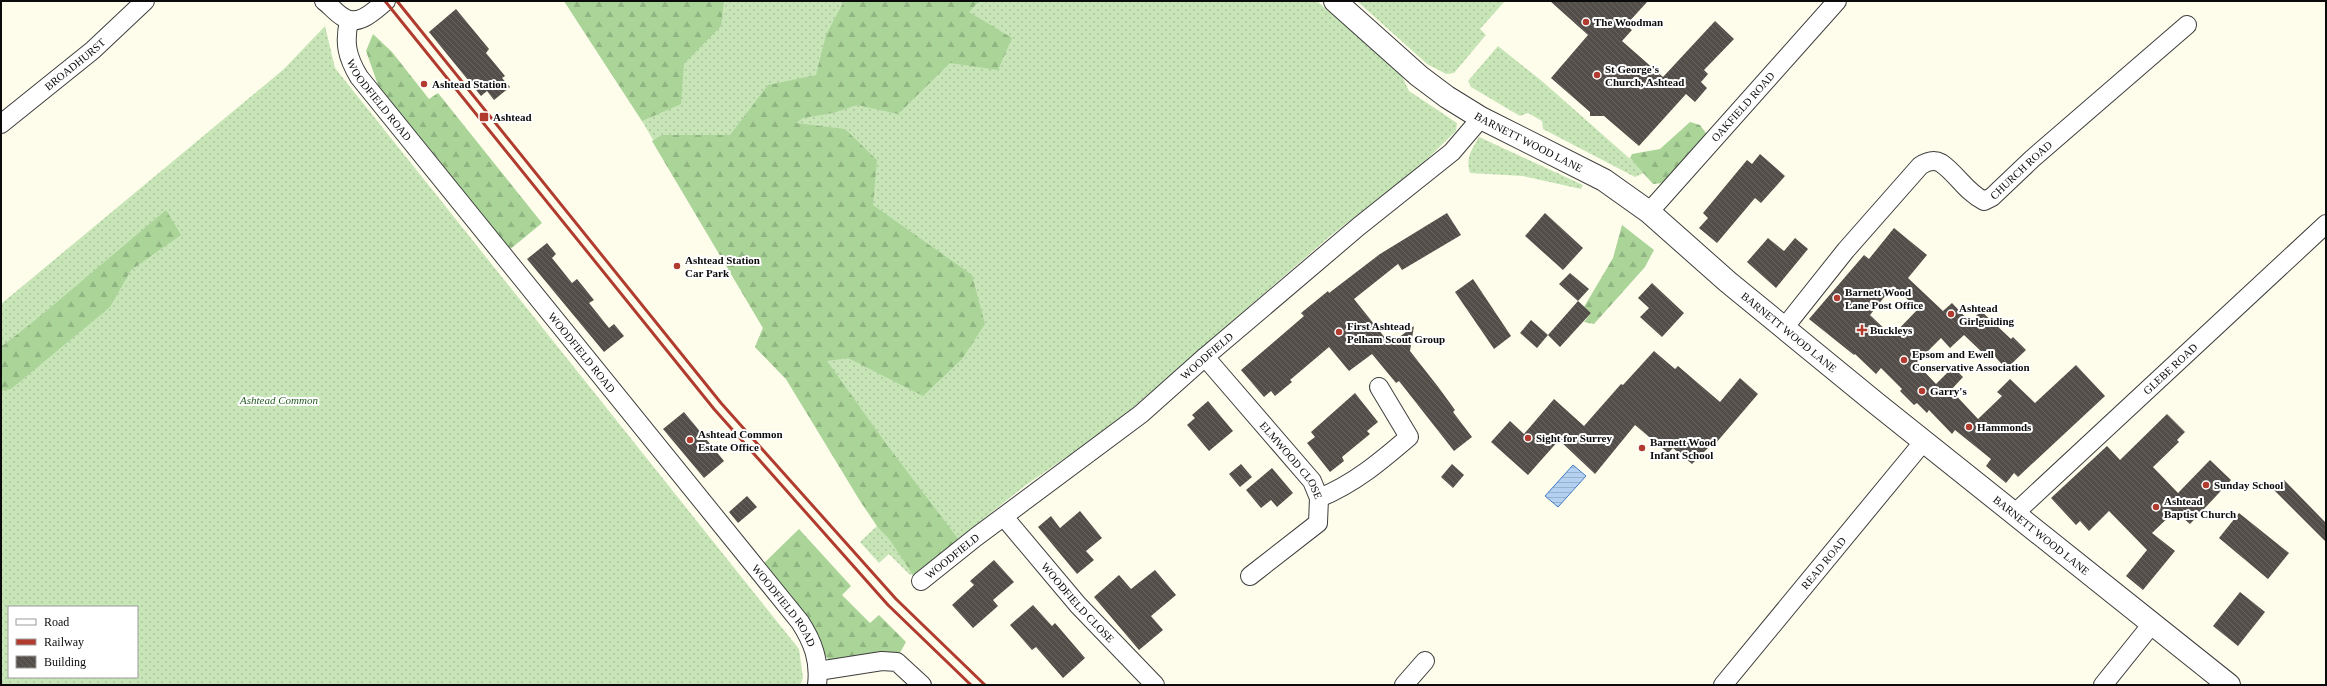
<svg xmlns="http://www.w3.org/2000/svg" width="2327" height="686" viewBox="0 0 2327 686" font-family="Georgia,serif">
<defs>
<pattern id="grass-dots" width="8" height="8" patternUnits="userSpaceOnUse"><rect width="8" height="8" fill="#c8e5b8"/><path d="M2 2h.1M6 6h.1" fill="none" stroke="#aac39d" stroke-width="1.8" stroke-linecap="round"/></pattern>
<pattern id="forest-firs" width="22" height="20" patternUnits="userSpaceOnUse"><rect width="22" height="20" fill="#aad498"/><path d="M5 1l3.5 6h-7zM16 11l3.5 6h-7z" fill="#91b582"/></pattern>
<pattern id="water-rules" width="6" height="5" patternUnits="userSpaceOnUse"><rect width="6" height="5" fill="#b4d1f1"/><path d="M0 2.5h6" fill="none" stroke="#99b2cd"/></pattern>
<pattern id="building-back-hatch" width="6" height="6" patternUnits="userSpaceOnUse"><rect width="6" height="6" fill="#534e49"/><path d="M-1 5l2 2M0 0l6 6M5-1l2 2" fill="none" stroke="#67635f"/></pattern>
</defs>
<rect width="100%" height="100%" fill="#fefdeb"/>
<g fill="url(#grass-dots)" fill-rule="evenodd">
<path d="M 564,1 L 1317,1 L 1401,74 L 1409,91 L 1457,123 L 1456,131 L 1420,166 L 1329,237 L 1114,424 L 1026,485 L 913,575 L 909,574 L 889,554 L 879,563 L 860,542 L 877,526 L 786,379 L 755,347 L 763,328 L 642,121 Z"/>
<path d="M 1357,1 L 1505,1 L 1480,29 L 1486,35 L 1454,73 L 1446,74 L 1427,64 Z"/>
<path d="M 325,26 L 335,68 L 799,649 L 803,678 L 800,685 L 1,685 L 1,304 L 284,69 ZM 9,607 L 137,607 L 137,677 L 9,677 Z"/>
<path d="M 1498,46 L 1543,82 L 1637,165 L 1644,173 L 1635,177 L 1543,129 L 1542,121 L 1528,113 L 1520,116 L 1471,87 L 1468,81 Z"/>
<path d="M 1479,137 L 1583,185 L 1581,189 L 1523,176 L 1470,173 C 1465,157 1472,150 1479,137 Z"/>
</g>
<g fill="url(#forest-firs)">
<path d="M 564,1 L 724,1 L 721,26 L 684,64 L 681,104 L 642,121 Z"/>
<path d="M 844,1 L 979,1 L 969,12 L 1012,38 L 998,70 L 950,63 L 898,114 L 857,105 L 833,113 L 803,118 L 796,123 L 845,129 L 877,160 L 873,205 L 972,275 L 985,324 L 962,359 L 923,396 L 848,358 L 827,361 L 887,445 L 959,540 L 913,575 L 890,540 L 877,526 L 860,501 L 786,379 L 755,347 L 763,328 L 652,141 L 662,135 L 730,135 L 768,85 L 816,75 L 826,35 Z"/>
<path d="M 373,34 L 392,52 L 429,99 L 438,93 L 542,223 L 508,251 L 467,202 L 378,85 L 366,51 Z"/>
<path d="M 1690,122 L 1700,125 L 1708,136 L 1663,183 L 1653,184 L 1630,158 L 1632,154 L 1660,149 Z"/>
<path d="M 166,210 L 181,235 L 131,270 L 110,307 L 11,389 L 1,391 L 1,347 L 38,318 Z"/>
<path d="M 1622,225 L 1654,250 L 1645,267 L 1594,324 L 1584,322 L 1591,313 L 1584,307 L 1613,258 Z"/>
<path d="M 799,529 L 851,586 L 842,595 L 870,623 L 879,615 L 906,642 L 897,658 L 833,663 L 819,651 L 762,565 Z"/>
</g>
<path fill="url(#water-rules)" stroke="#407bc2" d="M 1573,465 L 1586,476 L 1558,507 L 1545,496 Z"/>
<g fill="url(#building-back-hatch)" fill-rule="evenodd">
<path d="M 1550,1 L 1648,1 L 1626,25 L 1632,30 L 1622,41 L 1663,77 L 1715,21 L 1734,39 L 1704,70 L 1708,74 L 1701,82 L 1707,88 L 1695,102 L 1686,94 L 1639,146 L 1604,116 L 1590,116 L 1590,112 L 1551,78 L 1588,35 Z"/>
<path d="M 456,9 L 489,49 L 486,53 L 505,76 L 502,78 L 510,87 L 494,100 L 487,91 L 481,96 L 429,32 Z"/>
<path d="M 1760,154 L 1785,176 L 1761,203 L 1755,198 L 1717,243 L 1699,228 L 1708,218 L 1703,213 L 1747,160 L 1752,164 Z"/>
<path d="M 1447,213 L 1461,235 L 1402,270 L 1398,264 L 1354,299 L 1390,344 L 1414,326 L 1410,351 L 1439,388 L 1455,410 L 1453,412 L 1472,437 L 1454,451 L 1399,381 L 1396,383 L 1372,354 L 1349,371 L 1329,347 L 1290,380 L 1292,382 L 1275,396 L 1271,391 L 1264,397 L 1241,370 L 1304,316 L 1301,313 L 1328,291 L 1329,293 L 1380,254 Z"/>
<path d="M 1545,213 L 1583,248 L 1563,270 L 1525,236 Z"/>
<path d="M 1894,228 L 1927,255 L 1908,278 L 1943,311 L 1952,303 L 1970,322 L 1981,311 L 2011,339 L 2013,337 L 2026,350 L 2006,369 L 1990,351 L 1985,355 L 1964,335 L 1950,348 L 1941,338 L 1916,363 L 1936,384 L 1953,367 L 1963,377 L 1951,390 L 1978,419 L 2002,396 L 1997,392 L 2010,379 L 2035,403 L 2076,365 L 2105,396 L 2018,477 L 2014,473 L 2006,483 L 1986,466 L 1991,459 L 1955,430 L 1952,434 L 1929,410 L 1927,413 L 1917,403 L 1914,405 L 1900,391 L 1902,389 L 1881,368 L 1876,374 L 1855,354 L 1854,355 L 1809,319 L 1864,255 L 1869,259 ZM 1893,286 L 1918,309 L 1892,336 L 1870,315 Z"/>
<path d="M 1768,238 L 1784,251 L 1795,238 L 1808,249 L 1776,288 L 1747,262 Z"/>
<path d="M 547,243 L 556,254 L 552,258 L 572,283 L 577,279 L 594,300 L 589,303 L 609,328 L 614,324 L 624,336 L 604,352 L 527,259 Z"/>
<path d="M 1570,273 L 1589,289 L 1578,301 L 1591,313 L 1560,347 L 1548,335 L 1578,301 L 1559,284 Z"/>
<path d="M 1473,279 L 1511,336 L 1494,349 L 1455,292 Z"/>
<path d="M 1652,283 L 1684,313 L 1662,337 L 1640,317 L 1649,308 L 1638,298 Z"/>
<path d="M 1531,320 L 1548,335 L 1537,348 L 1520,333 Z"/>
<path d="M 1654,351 L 1675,369 L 1678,366 L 1720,402 L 1740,378 L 1758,394 L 1716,443 L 1715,441 L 1692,464 L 1673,448 L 1668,453 L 1635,425 L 1595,474 L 1559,440 L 1528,475 L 1491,442 L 1510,421 L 1524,434 L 1554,399 L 1584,426 L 1621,384 L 1623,385 Z"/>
<path d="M 1355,393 L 1378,422 L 1367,431 L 1370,434 L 1342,457 L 1344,461 L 1330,472 L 1307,443 L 1315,437 L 1311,432 Z"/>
<path d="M 1208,401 L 1233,431 L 1209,451 L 1187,425 L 1195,418 L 1192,415 Z"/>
<path d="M 684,412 L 724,461 L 704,478 L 663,429 Z"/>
<path d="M 2167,414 L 2185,432 L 2177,440 L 2179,442 L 2153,467 L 2178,493 L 2210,460 L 2231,480 L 2190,524 L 2175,511 L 2152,533 L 2175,551 L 2143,590 L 2126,576 L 2147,550 L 2109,511 L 2089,531 L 2080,521 L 2076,525 L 2051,498 L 2107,446 L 2120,460 Z"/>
<path d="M 1241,464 L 1252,477 L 1240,487 L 1229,474 Z"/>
<path d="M 1452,464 L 1464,475 L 1453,488 L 1441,477 Z"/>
<path d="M 1272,468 L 1293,493 L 1277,507 L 1271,500 L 1261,508 L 1246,490 Z"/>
<path d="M 2284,480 L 2326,523 L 2326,542 L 2274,490 Z"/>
<path d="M 747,496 L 757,507 L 738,523 L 729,512 Z"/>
<path d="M 1080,511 L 1102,538 L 1086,551 L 1094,560 L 1077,574 L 1038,527 L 1051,516 L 1060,528 Z"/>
<path d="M 2239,513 L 2289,553 L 2268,579 L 2219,538 Z"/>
<path d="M 994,560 L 1014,582 L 993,600 L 998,606 L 973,628 L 952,605 L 974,585 L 970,581 Z"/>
<path d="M 1155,570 L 1176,595 L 1151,616 L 1163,630 L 1139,650 L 1094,597 L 1119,575 L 1131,589 Z"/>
<path d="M 2240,592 L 2265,612 L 2238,646 L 2213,626 Z"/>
<path d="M 1033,605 L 1052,626 L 1055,623 L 1085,658 L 1063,678 L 1036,647 L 1032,650 L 1010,625 Z"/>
</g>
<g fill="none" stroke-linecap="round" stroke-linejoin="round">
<defs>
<g id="minor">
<path d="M 324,1 C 331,6 336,13 343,17 C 358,28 375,10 386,1"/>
<path id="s1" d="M 349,21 C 344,43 347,57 359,77 L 800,622 C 813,642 820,661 817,685"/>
<path id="s2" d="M 1,124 L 93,50 L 145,1"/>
<path id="s3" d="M 1649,212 L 1837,1"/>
<path id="s4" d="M 1784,328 L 1846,250 L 1920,166 C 1926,162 1934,159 1941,163 C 1957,174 1966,192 1984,201 L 1992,197 L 2032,159 L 2187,25"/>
<path id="s5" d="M 1205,357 L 1312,481 L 1319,498 L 1318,523 L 1250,576"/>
<path d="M 1319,498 C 1354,484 1381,461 1409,437 L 1379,387"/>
<path id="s6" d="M 2015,513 L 2326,224"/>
<path id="s7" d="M 1004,517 L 1078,605 L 1155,685"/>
<path id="s8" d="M 921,581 L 976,537 L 1141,414 L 1205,357 L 1358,227 L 1452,152 L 1481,118"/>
<path d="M 818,671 L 882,661 L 897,662 L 922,685"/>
<path d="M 1404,685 L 1425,661"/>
<path id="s9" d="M 1723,685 L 1924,441"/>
<path d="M 2103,685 L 2152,624"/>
</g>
<g id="tertiary">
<path id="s10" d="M 1335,1 L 1419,76 L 1447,97 L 1481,118 L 1604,180 L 1649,212 L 1728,282 L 1877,404 L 2229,685"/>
</g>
</defs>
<use href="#minor" stroke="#3e3e3e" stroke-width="20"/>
<use href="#tertiary" stroke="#3e3e3e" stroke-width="24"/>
<use href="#minor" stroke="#fff" stroke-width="18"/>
<use href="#tertiary" stroke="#fff" stroke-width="22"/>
<g stroke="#b03b2e" stroke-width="3">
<path d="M 385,1 L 714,409 L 888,605 L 971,685"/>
<path d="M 397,1 L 721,403 L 896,599 L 985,685"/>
</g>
</g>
<g fill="#b03b2e" stroke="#fff" stroke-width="1.5">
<circle cx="1586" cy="22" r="4"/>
<circle cx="1597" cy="75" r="4"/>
<circle cx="424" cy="84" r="4"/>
<rect x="479" y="112" width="10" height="10" rx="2"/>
<circle cx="677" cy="266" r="4"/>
<circle cx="1837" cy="298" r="4"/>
<circle cx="1951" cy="314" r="4"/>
<path d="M1860 324h4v4h4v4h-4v4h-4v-4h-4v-4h4z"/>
<circle cx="1339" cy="332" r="4"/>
<circle cx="1904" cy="360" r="4"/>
<circle cx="1922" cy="391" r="4"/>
<circle cx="1969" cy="427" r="4"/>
<circle cx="1528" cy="438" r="4"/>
<circle cx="690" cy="440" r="4"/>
<circle cx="1642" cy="448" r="4"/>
<circle cx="2206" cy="485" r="4"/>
<circle cx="2156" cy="507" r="4"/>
</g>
<g text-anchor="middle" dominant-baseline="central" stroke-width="4" stroke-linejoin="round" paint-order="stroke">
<g font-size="11" font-weight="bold" fill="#0b0b0b" stroke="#fff" text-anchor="start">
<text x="1594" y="22">The Woodman</text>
<text x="1605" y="69">St George's<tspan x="1605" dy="13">Church, Ashtead</tspan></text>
<text x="432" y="84">Ashtead Station</text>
<text x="493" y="117">Ashtead</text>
<text x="685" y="260">Ashtead Station<tspan x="685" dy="13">Car Park</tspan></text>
<text x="1845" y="292">Barnett Wood<tspan x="1845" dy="13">Lane Post Office</tspan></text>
<text x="1959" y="308">Ashtead<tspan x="1959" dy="13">Girlguiding</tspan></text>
<text x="1347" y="326">First Ashtead<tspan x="1347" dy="13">Pelham Scout Group</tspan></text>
<text x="1870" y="330">Buckleys</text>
<text x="1912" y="354">Epsom and Ewell<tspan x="1912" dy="13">Conservative Association</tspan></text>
<text x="1930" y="391">Garry's</text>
<text x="1977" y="427">Hammonds</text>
<text x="698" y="434">Ashtead Common<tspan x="698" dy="13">Estate Office</tspan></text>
<text x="1536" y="438">Sight for Surrey</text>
<text x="1650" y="442">Barnett Wood<tspan x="1650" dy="13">Infant School</tspan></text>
<text x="2214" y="485">Sunday School</text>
<text x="2164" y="501">Ashtead<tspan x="2164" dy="13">Baptist Church</tspan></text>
</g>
<g font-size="11" fill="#0b0b0b" stroke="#fff">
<text stroke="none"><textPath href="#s2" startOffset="95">BROADHURST</textPath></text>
<text stroke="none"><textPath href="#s1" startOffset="89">WOODFIELD ROAD</textPath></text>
<text stroke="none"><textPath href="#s3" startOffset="141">OAKFIELD ROAD</textPath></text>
<text stroke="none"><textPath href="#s10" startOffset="241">BARNETT WOOD LANE</textPath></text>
<text stroke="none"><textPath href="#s4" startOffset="340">CHURCH ROAD</textPath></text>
<text stroke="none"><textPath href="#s10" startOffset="565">BARNETT WOOD LANE</textPath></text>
<text stroke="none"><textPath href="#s1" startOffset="413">WOODFIELD ROAD</textPath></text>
<text stroke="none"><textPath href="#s8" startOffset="364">WOODFIELD</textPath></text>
<text stroke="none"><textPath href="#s6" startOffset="212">GLEBE ROAD</textPath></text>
<text stroke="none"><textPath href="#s5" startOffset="135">ELMWOOD CLOSE</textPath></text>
<text stroke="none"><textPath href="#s10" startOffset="889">BARNETT WOOD LANE</textPath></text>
<text stroke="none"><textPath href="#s8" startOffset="40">WOODFIELD</textPath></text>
<text stroke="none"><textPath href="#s9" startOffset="158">READ ROAD</textPath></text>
<text stroke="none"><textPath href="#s7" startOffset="113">WOODFIELD CLOSE</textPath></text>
<text stroke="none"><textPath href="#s1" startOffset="737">WOODFIELD ROAD</textPath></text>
</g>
<g font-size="11" font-style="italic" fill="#255d21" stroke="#fff">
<text x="279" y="400">Ashtead Common</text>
</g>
</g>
<rect width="2327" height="686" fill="none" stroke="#0b0b0b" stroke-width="4"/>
<rect x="8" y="606" width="130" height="72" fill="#ffffff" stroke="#9d9d9d"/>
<rect x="16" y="619" width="20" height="6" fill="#ffffff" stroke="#9d9d9d"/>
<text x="44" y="626" font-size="12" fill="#0b0b0b">Road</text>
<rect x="16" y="639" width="20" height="6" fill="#b03b2e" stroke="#9d9d9d"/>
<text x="44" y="646" font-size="12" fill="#0b0b0b">Railway</text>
<rect x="16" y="656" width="20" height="12" fill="url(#building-back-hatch)" stroke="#9d9d9d"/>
<text x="44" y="666" font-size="12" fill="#0b0b0b">Building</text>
</svg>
